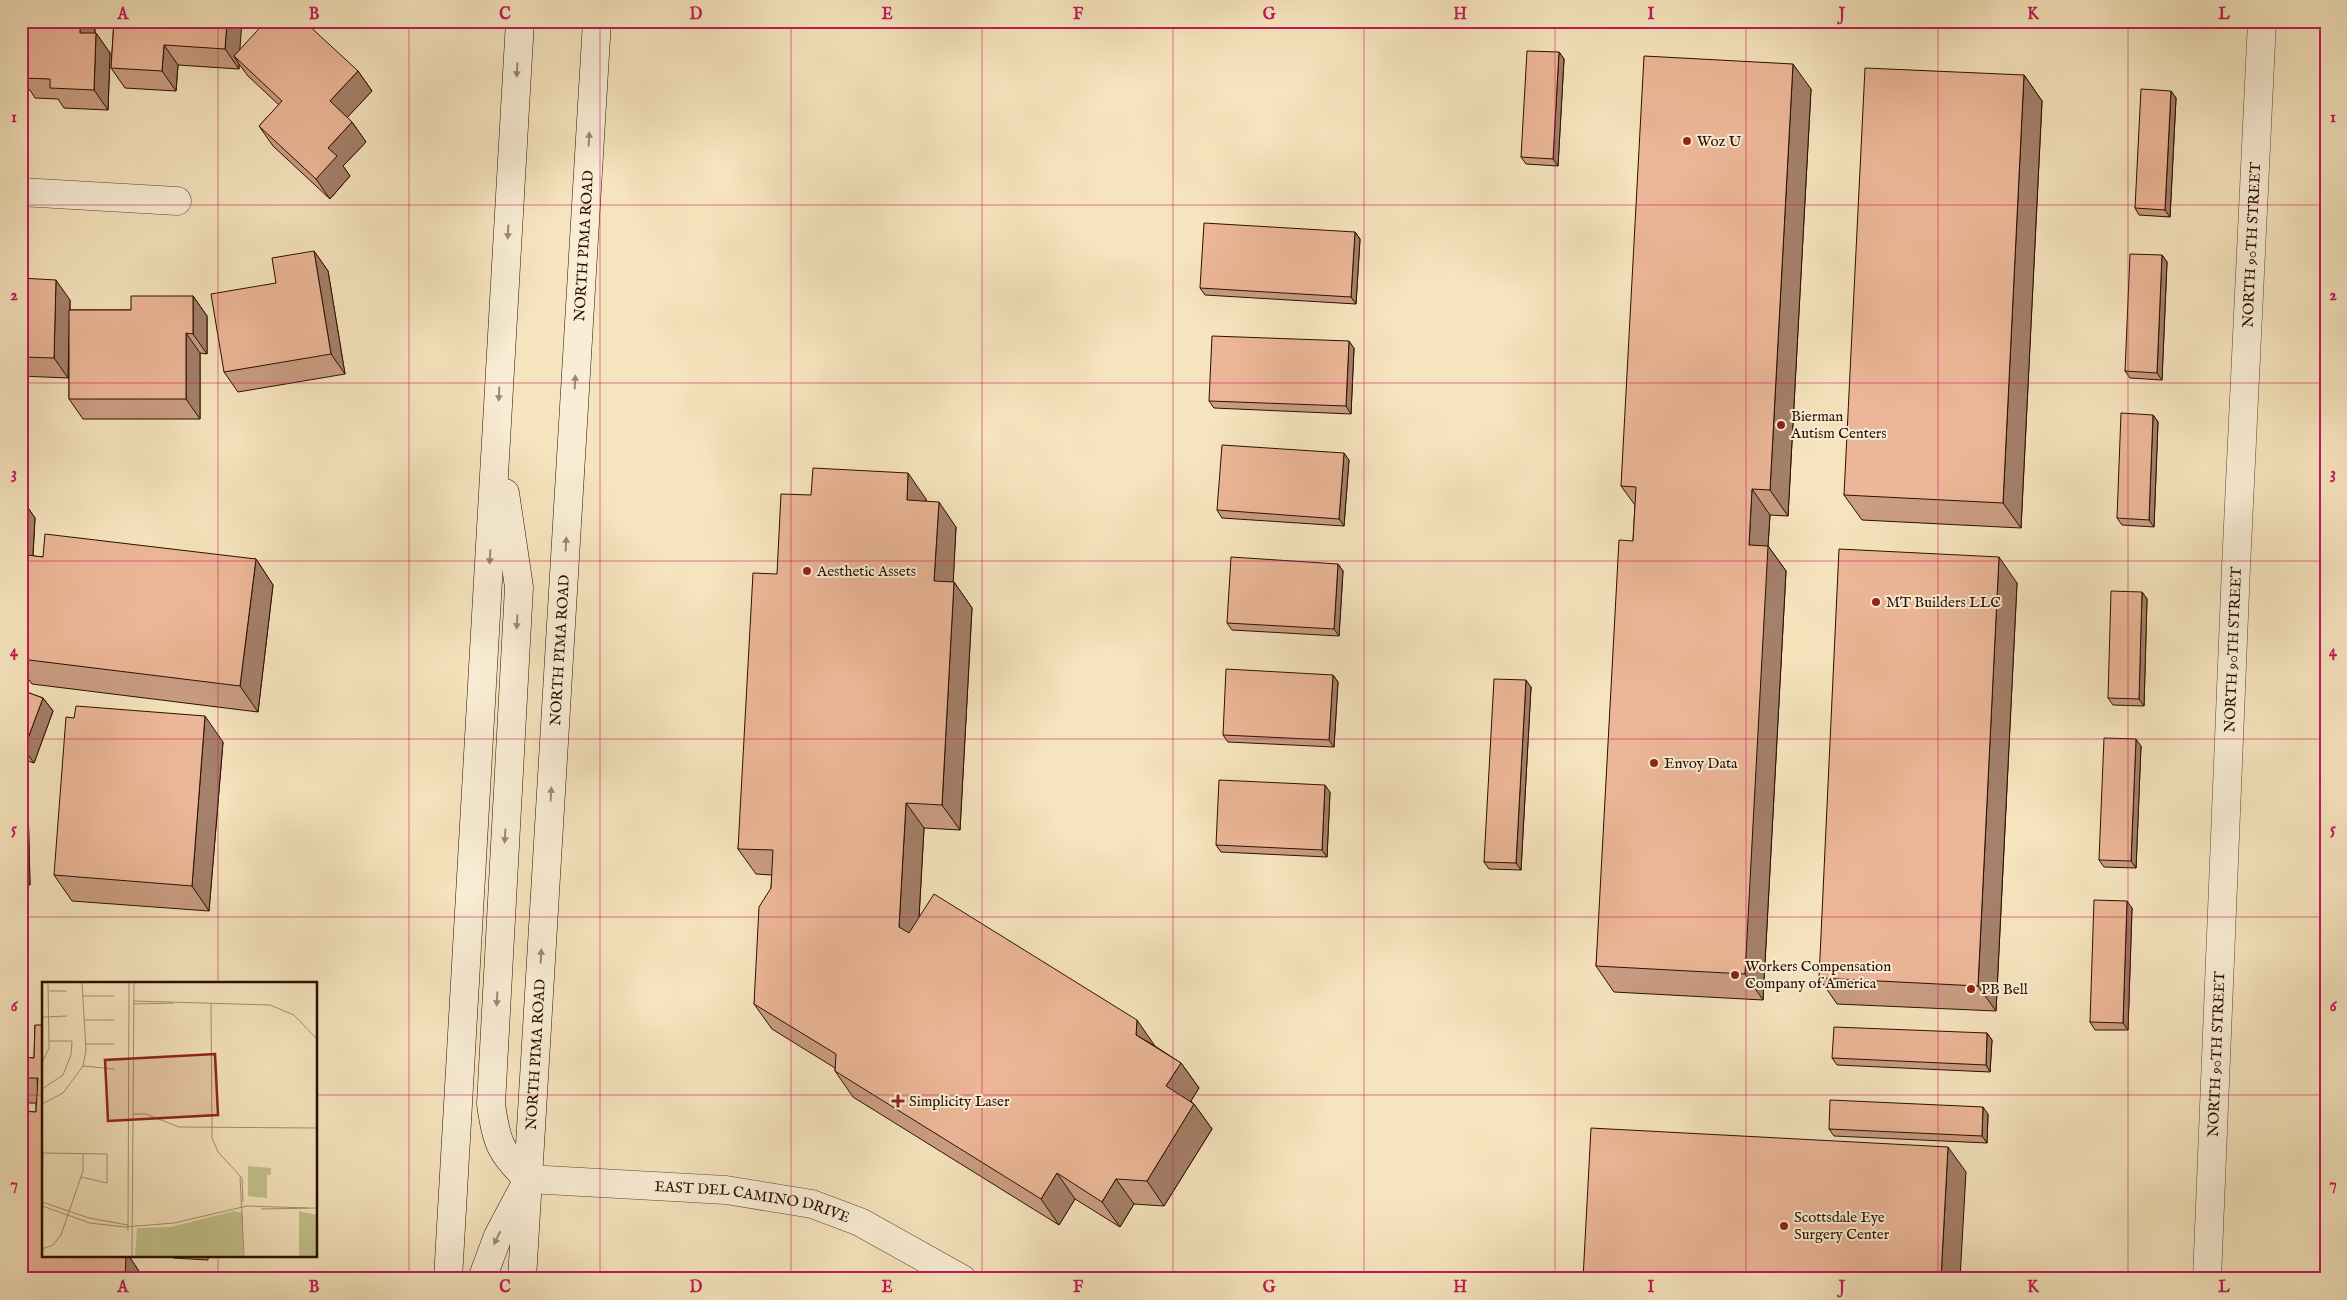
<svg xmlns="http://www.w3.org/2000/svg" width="2347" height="1300" viewBox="0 0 2347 1300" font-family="'IM FELL English',serif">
<rect width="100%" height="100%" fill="#f6e4be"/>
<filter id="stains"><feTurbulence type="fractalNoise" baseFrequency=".004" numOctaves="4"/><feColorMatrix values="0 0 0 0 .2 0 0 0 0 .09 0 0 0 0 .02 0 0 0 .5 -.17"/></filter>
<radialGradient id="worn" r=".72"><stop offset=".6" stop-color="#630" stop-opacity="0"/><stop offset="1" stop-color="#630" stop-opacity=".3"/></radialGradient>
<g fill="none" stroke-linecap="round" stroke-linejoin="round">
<defs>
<g id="minor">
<path d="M 21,192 L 177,201"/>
<path id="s1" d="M 528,1179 L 726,1190 L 812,1204 L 860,1222 L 962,1279"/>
<path id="s2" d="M 2207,1279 L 2236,567 L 2262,21"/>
</g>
<g id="secondary">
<path d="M 505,493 L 519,587 L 491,1104 C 496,1141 500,1153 528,1179"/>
<path d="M 448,1279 L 520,21"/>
<path d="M 482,1279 L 498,1236 L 524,1187"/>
<path id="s3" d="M 522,1279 L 597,21"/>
</g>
</defs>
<use href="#minor" stroke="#5c4430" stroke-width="29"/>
<use href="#secondary" stroke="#290f00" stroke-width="29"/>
<use href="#minor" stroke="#f9edd5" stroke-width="28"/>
<use href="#secondary" stroke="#f9edd5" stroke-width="28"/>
</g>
<g fill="#cb9d83" stroke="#290f00">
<path d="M 21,21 L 94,21 L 95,23 L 95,33 L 96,33 L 110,53 L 108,110 L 64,108 L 58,99 L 35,98 L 30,90 L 21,90 Z"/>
<path d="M 114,21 L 240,50 L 358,71 L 372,91 L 347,117 L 352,122 L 366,142 L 343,166 L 350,176 L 330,199 L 273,146 L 259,126 L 279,105 L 248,76 L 239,64 L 239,69 L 178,65 L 176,91 L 125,88 L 111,68 Z"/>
<path d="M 1559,52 L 1564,59 L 1558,166 L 1526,164 L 1521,157 Z"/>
<path d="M 2024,75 L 2042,101 L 2021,528 L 1862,520 L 1844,495 Z"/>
<path d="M 1811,89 L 1788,516 L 1770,515 L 1768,546 L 1786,571 L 1763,1000 L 1614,992 L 1596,966 L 1633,541 L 1635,505 L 1621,486 Z"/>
<path d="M 2171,91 L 2176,98 L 2170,217 L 2139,215 L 2135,208 Z"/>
<path d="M 1355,232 L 1360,239 L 1356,304 L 1205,295 L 1200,288 Z"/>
<path d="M 314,251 L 328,271 L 345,374 L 238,392 L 224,372 L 276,283 Z"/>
<path d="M 2162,255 L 2167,262 L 2162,380 L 2130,378 L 2125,371 Z"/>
<path d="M 21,278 L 70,300 L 70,310 L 131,310 L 193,296 L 207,316 L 207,354 L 200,353 L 200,419 L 83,419 L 69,399 L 69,339 L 68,378 L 21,376 Z"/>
<path d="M 1354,348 L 1351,414 L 1214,408 L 1209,401 Z"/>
<path d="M 2153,415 L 2158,422 L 2154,527 L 2122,525 L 2117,518 Z"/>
<path d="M 1349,460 L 1344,526 L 1222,518 L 1217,510 Z"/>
<path d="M 811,495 L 926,499 L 926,501 L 956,527 L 953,582 L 954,582 L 972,608 L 960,830 L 924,828 L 919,918 L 1155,1046 L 1181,1063 L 1199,1088 L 1191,1101 L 1194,1104 L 1212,1129 L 1164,1206 L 1134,1204 L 1120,1227 L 1075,1199 L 1059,1225 L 853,1097 L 835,1071 L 835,1068 L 772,1029 L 754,1004 L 771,888 L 772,875 L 756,874 L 738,849 L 777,574 Z"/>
<path d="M 21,498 L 35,518 L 33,556 L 43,557 L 256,559 L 273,585 L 258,712 L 32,684 L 21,669 Z"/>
<path d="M 1338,564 L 1343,571 L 1339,636 L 1232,630 L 1227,623 Z"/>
<path d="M 2017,583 L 1996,1011 L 1837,1004 L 1819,978 Z"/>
<path d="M 2142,592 L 2147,599 L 2144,706 L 2113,705 L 2108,698 Z"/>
<path d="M 1333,675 L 1338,682 L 1334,747 L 1228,742 L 1223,735 Z"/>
<path d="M 1531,687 L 1521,870 L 1489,869 L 1484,862 Z"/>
<path d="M 21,690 L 43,698 L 53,711 L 34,763 L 23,759 L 27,765 L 30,885 L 21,885 Z"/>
<path d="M 223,742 L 209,911 L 72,901 L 54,875 Z"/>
<path d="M 2141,746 L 2136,868 L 2104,867 L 2099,860 Z"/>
<path d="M 1330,792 L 1327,857 L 1221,852 L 1216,845 Z"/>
<path d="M 2132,908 L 2128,1030 L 2095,1030 L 2090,1022 Z"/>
<path d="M 35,1025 L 44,1256 L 129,1256 L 144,1279 L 23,1279 L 21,1276 L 21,1111 L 36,1112 L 36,1103 L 28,1103 L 21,1094 L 21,1057 L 34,1058 Z"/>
<path d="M 1987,1033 L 1992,1040 L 1990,1072 L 1837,1065 L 1832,1058 Z"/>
<path d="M 1988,1114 L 1987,1143 L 1834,1136 L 1829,1129 Z"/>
<path d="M 172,1256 L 208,1256 L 208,1260 L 173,1258 Z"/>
</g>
<g fill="#a5806a" stroke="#290f00">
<path d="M 80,21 L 94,21 L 95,23 L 94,53 L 80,33 Z"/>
<path d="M 227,21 L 242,21 L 239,61 L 234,56 L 239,64 L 239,69 L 225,49 Z"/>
<path d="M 96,33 L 110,53 L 108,110 L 94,90 Z"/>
<path d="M 164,45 L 178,65 L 176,91 L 162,71 Z"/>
<path d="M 1559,52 L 1564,59 L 1558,166 L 1553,159 Z"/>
<path d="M 1793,64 L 1811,89 L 1788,516 L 1770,490 Z"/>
<path d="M 358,71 L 372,91 L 344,121 L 330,101 Z"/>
<path d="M 2024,75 L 2042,101 L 2021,528 L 2003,503 Z"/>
<path d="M 2171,91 L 2176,98 L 2170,217 L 2165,210 Z"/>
<path d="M 352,122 L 366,142 L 343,166 L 350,176 L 330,199 L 316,179 L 328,148 Z"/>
<path d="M 1355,232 L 1360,239 L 1356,304 L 1351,297 Z"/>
<path d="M 314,251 L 328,271 L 345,374 L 331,354 Z"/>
<path d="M 2162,255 L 2167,262 L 2162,380 L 2157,373 Z"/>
<path d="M 56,280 L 70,300 L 68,378 L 54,358 Z"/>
<path d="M 193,296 L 207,316 L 207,354 L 193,334 Z"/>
<path d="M 186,333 L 200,353 L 200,419 L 186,399 Z"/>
<path d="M 1349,341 L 1354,348 L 1351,414 L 1346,406 Z"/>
<path d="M 2153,415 L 2158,422 L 2154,527 L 2149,520 Z"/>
<path d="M 1344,453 L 1349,460 L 1344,526 L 1339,519 Z"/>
<path d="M 908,473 L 926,499 L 925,525 L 907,500 Z"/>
<path d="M 1752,489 L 1770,515 L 1768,546 L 1786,571 L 1763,1000 L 1745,974 L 1749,545 Z"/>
<path d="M 21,498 L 35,518 L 30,605 L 21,592 Z"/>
<path d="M 939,502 L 956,527 L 952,607 L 934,581 Z"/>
<path d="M 1999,557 L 2017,583 L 1996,1011 L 1978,986 Z"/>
<path d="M 256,559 L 273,585 L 258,712 L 240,686 Z"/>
<path d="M 1338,564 L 1343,571 L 1339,636 L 1334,629 Z"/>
<path d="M 954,582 L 972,608 L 960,830 L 942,805 Z"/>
<path d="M 2142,592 L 2147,599 L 2144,706 L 2139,699 Z"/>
<path d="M 1333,675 L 1338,682 L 1334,747 L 1329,740 Z"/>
<path d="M 1526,680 L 1531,687 L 1521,870 L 1516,863 Z"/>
<path d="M 43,698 L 53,711 L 34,763 L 24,749 Z"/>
<path d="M 205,716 L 223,742 L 209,911 L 192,886 Z"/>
<path d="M 2136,739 L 2141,746 L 2136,868 L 2131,861 Z"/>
<path d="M 21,756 L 27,765 L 30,885 L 21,873 Z"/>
<path d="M 1325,785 L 1330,792 L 1327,857 L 1322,850 Z"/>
<path d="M 906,803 L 924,828 L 917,952 L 899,927 Z"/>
<path d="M 2127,901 L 2132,908 L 2128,1030 L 2123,1023 Z"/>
<path d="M 1137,1020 L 1155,1046 L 1136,1035 Z"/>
<path d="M 1987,1033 L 1992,1040 L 1990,1072 L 1986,1065 Z"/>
<path d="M 1181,1063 L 1199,1088 L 1184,1112 L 1166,1086 Z"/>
<path d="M 1194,1104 L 1212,1129 L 1164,1206 L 1147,1181 Z"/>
<path d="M 1983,1107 L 1988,1114 L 1987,1143 L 1982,1136 Z"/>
<path d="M 1948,1147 L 1966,1172 L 1960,1279 L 1941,1279 Z"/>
<path d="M 1057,1173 L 1075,1199 L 1059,1225 L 1041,1199 Z"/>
<path d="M 1116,1179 L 1134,1204 L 1120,1227 L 1102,1202 Z"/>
<path d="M 113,1256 L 129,1256 L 144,1279 L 125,1279 Z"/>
</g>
<g fill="#ecb798" stroke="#290f00">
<path d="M 21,21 L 80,21 L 80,33 L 96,33 L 94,90 L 50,88 L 50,79 L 21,78 Z"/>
<path d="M 114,21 L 227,21 L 225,49 L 164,45 L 162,71 L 111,68 Z"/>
<path d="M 266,21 L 304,21 L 358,71 L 330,101 L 352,122 L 328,148 L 337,156 L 316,179 L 259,126 L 282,101 L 234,56 Z"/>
<path d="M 1527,51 L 1559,52 L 1553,159 L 1521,157 Z"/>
<path d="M 1644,56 L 1793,64 L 1770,490 L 1752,489 L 1749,545 L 1768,546 L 1745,974 L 1596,966 L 1619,540 L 1633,541 L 1636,487 L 1621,486 Z"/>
<path d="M 1865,68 L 2024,75 L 2003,503 L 1844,495 Z"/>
<path d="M 2141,89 L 2171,91 L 2165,210 L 2135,208 Z"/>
<path d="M 1204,223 L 1355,232 L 1351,297 L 1200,288 Z"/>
<path d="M 314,251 L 331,354 L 224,372 L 211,294 L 276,283 L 272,258 Z"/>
<path d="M 2130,254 L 2162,255 L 2157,373 L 2125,371 Z"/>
<path d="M 21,278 L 56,280 L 54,358 L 21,357 Z"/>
<path d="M 131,296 L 193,296 L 193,334 L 186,333 L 186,399 L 69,399 L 69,310 L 131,310 Z"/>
<path d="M 1212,336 L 1349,341 L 1346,406 L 1209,401 Z"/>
<path d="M 2121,413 L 2153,415 L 2149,520 L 2117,518 Z"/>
<path d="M 1222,445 L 1344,453 L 1339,519 L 1217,510 Z"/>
<path d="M 813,468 L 908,473 L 907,500 L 939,502 L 934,581 L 954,582 L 942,805 L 906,803 L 899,927 L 909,933 L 934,894 L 1137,1020 L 1136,1035 L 1181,1063 L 1166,1086 L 1194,1104 L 1147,1181 L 1116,1179 L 1102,1202 L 1057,1173 L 1041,1199 L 835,1071 L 836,1054 L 754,1004 L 759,907 L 771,888 L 773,850 L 738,849 L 753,573 L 777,574 L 781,494 L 811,495 Z"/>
<path d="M 45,534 L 256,559 L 240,686 L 21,659 L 21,599 L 27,555 L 43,557 Z"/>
<path d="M 1839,549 L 1999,557 L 1978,986 L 1819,978 Z"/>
<path d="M 1231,557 L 1338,564 L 1334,629 L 1227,623 Z"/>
<path d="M 2111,591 L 2142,592 L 2139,699 L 2108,698 Z"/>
<path d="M 1226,669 L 1333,675 L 1329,740 L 1223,735 Z"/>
<path d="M 1494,679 L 1526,680 L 1516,863 L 1484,862 Z"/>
<path d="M 21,690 L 43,698 L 24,749 L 21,748 Z"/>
<path d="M 76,706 L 205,716 L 192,886 L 54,875 L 66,717 L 74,718 Z"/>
<path d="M 2104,738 L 2136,739 L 2131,861 L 2099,860 Z"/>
<path d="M 1219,780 L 1325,785 L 1322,850 L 1216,845 Z"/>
<path d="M 2094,900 L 2127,901 L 2123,1023 L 2090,1022 Z"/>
<path d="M 35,1025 L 44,1025 L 44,1256 L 126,1256 L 125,1279 L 25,1279 L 26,1255 L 21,1255 L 21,1111 L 36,1112 L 38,1078 L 21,1078 L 21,1057 L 34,1058 Z"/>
<path d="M 1834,1027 L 1987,1033 L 1986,1065 L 1832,1058 Z"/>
<path d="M 1830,1100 L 1983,1107 L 1982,1136 L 1829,1129 Z"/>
<path d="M 1591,1128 L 1948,1147 L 1941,1279 L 1583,1279 Z"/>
</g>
<defs><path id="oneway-solid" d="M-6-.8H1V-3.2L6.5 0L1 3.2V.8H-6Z" transform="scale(1.25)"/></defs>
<g fill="#9b8975">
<use href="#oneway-solid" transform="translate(517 70) rotate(93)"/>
<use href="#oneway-solid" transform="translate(589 139) rotate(-87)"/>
<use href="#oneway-solid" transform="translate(508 232) rotate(93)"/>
<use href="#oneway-solid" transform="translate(575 382) rotate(-87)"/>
<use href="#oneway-solid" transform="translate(499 394) rotate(93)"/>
<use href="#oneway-solid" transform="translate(566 544) rotate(-87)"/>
<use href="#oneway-solid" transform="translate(490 557) rotate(93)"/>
<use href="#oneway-solid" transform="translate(517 622) rotate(93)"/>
<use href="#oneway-solid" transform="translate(551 794) rotate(-87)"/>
<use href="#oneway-solid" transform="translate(505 836) rotate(93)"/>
<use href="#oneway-solid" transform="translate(541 956) rotate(-87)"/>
<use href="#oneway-solid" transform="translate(497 999) rotate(93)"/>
<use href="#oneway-solid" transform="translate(497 1238) rotate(116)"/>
</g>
<path fill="none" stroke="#c2185b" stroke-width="1" stroke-opacity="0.55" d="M 218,21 L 218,984M 409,21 L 409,1279M 600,21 L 600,1279M 791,21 L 791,1279M 982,21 L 982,1279M 1173,21 L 1173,1279M 1364,21 L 1364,1279M 1555,21 L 1555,1279M 1746,21 L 1746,1279M 1938,21 L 1938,1279M 2128,21 L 2128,1279M 21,205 L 2326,205M 21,383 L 2326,383M 21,561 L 2326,561M 21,739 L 2326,739M 21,917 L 2326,917M 21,1095 L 44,1095M 316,1095 L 2326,1095M 218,1256 L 218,1279"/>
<g fill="#8f2418" stroke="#f9edd5" stroke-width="2">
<circle cx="1687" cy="141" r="5"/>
<circle cx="1781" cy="425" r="5"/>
<circle cx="807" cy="571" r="5"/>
<circle cx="1876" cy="602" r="5"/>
<circle cx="1654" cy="763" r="5"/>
<circle cx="1735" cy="975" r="5"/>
<circle cx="1971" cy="989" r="5"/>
<path d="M895.5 1093.5h5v5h5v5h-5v5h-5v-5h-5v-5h5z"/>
<circle cx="1784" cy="1226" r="5"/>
</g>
<g text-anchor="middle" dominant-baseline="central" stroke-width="4" stroke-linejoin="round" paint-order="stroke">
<g font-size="15" fill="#290f00" stroke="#f9edd5" text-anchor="start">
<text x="1697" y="141">Woz U</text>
<text x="1791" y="416">Bierman<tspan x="1791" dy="17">Autism Centers</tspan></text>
<text x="817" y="571">Aesthetic Assets</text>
<text x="1886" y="602">MT Builders LLC</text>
<text x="1664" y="763">Envoy Data</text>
<text x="1745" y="966">Workers Compensation<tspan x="1745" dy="17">Company of America</tspan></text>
<text x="1981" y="989">PB Bell</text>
<text x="909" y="1101">Simplicity Laser</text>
<text x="1794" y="1217">Scottsdale Eye<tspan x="1794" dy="17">Surgery Center</tspan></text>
</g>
<g font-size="15" fill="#290f00" stroke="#f9edd5">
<text stroke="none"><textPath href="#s2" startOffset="1035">NORTH 90TH STREET</textPath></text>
<text stroke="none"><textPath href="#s3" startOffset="1035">NORTH PIMA ROAD</textPath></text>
<text stroke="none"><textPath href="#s3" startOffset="630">NORTH PIMA ROAD</textPath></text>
<text stroke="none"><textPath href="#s2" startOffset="630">NORTH 90TH STREET</textPath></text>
<text stroke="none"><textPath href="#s3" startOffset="225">NORTH PIMA ROAD</textPath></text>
<text stroke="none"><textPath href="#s2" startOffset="225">NORTH 90TH STREET</textPath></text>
<text stroke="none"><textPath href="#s1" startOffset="226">EAST DEL CAMINO DRIVE</textPath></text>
</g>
</g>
<g transform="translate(42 982)">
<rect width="275" height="275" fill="#f6e4be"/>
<path d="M 206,184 L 229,186 L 229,193 L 225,193 L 225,216 L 206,214 ZM 192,229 L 201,231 L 201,274 L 93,274 L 95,246 L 129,245 ZM 257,229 L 275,233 L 275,274 L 257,274 Z" fill="#c3c28c"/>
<path fill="none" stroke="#a48f72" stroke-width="1" d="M 7,9 L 25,9M 40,14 L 72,14M 91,19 L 228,23 L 252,33 L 275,57M 169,21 L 170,156 L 176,170 L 200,196 L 201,220M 91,22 L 132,21M 0,35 L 25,34M 42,38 L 72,38M 44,62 L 72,62M 0,81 L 7,66 L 6,1M 41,84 L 72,87M 0,107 L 21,93 L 29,73 L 30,59 L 7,59M 0,122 L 21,111 L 41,84 L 44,68 L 40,1M 91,132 L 104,132 L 137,145 L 275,146M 198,195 L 202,274M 0,197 L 1,171 L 65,172 L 65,201 L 39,195M 0,220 L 47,236 L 86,243M 0,224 L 48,241 L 83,245 L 132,241 L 205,224 L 266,226M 219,227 L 275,226M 86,249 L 87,1M 0,267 L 11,263 L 19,253 L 41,189 L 41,172M 90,274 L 92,1"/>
<path fill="#8f2418" fill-opacity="0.15" stroke="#8f2418" stroke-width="2.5" d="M 173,72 L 176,133 L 66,139 L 63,78 Z"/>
<rect width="275" height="275" fill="none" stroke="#290f00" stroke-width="2.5"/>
</g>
<rect width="2347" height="1300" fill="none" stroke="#f6e4be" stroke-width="55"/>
<rect x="28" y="28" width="2292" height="1244" fill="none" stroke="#c2185b" stroke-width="2"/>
<g font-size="16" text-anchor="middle" font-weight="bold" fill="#c2185b">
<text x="123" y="19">A</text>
<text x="314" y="19">B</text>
<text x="505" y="19">C</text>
<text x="696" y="19">D</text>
<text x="887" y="19">E</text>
<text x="1078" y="19">F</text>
<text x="1269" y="19">G</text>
<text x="1460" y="19">H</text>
<text x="1651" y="19">I</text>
<text x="1842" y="19">J</text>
<text x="2033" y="19">K</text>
<text x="2224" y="19">L</text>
<text x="14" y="122">1</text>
<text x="2333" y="122">1</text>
<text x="14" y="300">2</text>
<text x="2333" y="300">2</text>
<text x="14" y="478">3</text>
<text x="2333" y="478">3</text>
<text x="14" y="656">4</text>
<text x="2333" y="656">4</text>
<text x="14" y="834">5</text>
<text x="2333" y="834">5</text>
<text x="14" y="1011">6</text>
<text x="2333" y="1011">6</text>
<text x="14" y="1189">7</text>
<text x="2333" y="1189">7</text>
<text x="123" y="1292">A</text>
<text x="314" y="1292">B</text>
<text x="505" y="1292">C</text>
<text x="696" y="1292">D</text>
<text x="887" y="1292">E</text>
<text x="1078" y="1292">F</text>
<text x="1269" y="1292">G</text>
<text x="1460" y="1292">H</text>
<text x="1651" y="1292">I</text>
<text x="1842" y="1292">J</text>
<text x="2033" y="1292">K</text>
<text x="2224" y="1292">L</text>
</g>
<rect width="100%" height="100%" filter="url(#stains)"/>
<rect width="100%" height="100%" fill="url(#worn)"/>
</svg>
